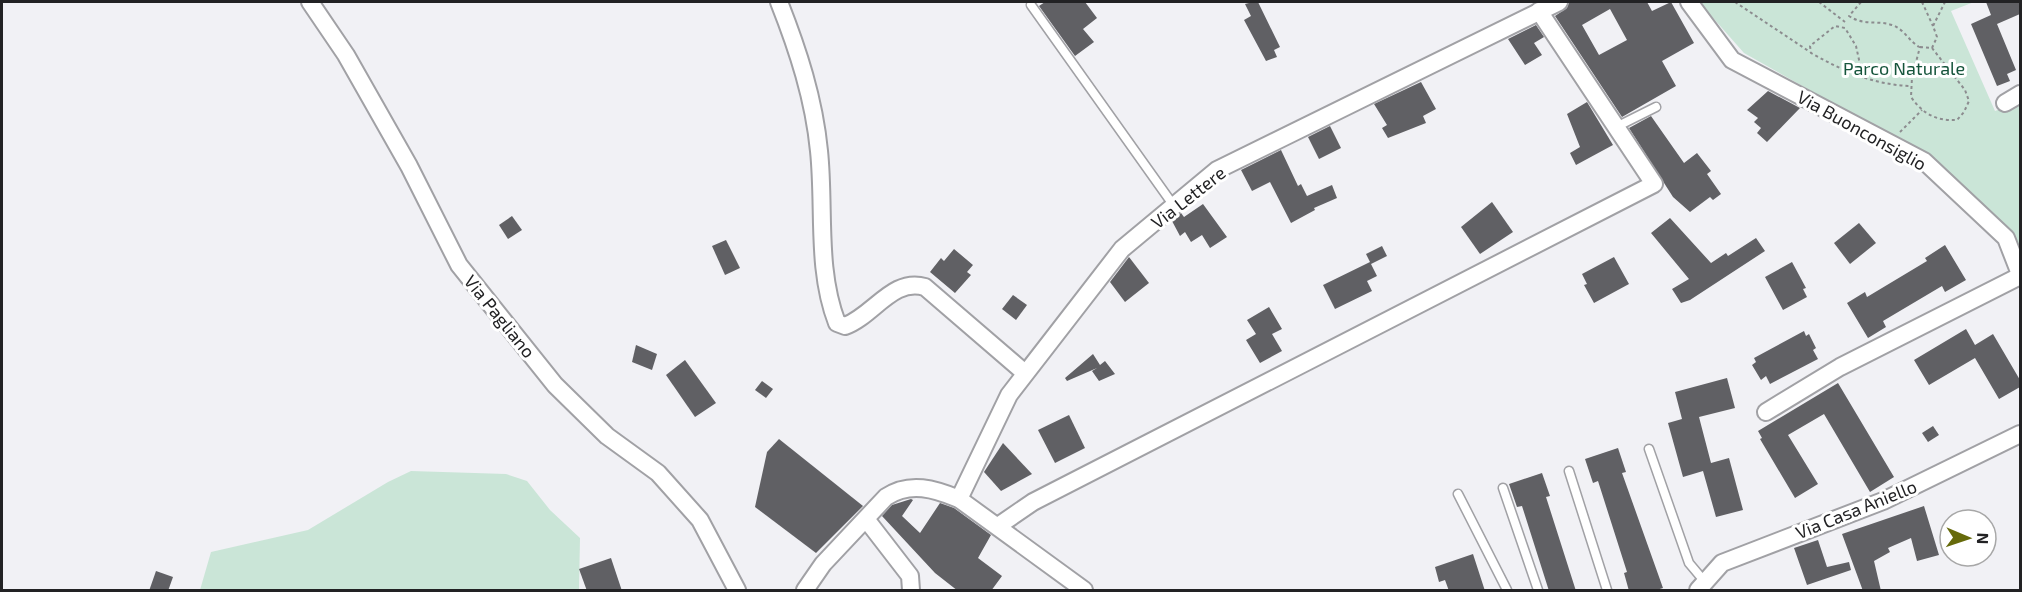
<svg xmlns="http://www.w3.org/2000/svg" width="2022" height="592" viewBox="0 0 2022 592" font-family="'Exo 2',sans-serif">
<rect width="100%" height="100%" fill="#f1f1f5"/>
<g fill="#cae5d7">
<path d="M 1699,2 L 1974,2 L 1951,11 L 1995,111 L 2020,102 L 2020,247 L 2010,232 L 1921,153 L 1744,53 Z"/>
<path d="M 411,471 L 506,474 L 527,481 L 550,510 L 580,538 L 579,590 L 200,590 L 211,552 L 308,530 L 388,482 Z"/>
</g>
<g fill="#606064" fill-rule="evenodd">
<path d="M 1045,2 L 1085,2 L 1097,18 L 1083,29 L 1094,42 L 1075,56 L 1039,6 Z"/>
<path d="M 1253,2 L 1258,2 L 1280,47 L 1274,50 L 1277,57 L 1266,61 L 1244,20 L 1251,16 L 1245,4 Z"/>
<path d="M 1569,2 L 1647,2 L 1652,11 L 1671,2 L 1694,43 L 1662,61 L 1676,86 L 1622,117 L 1555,16 L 1567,8 ZM 1610,9 L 1627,40 L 1599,55 L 1582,25 Z"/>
<path d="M 1986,2 L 2020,2 L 2020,14 L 1997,24 L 2016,70 L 2007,74 L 2010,81 L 1997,86 L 1971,24 L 1991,15 Z"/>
<path d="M 1536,25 L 1544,37 L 1534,43 L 1542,55 L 1525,65 L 1508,39 Z"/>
<path d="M 1421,82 L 1436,109 L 1423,116 L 1426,123 L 1388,138 L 1382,128 L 1387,125 L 1374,104 Z"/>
<path d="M 1768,91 L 1800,108 L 1767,142 L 1757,133 L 1761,128 L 1754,122 L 1758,118 L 1747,110 Z"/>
<path d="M 1587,102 L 1613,145 L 1576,165 L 1570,153 L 1580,147 L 1567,114 Z"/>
<path d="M 1651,116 L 1684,163 L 1697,153 L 1711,171 L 1707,174 L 1721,194 L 1713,200 L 1710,197 L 1690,212 L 1673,197 L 1629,128 Z"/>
<path d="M 1330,126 L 1341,148 L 1319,159 L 1308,137 Z"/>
<path d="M 1281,150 L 1298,186 L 1301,184 L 1307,196 L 1332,185 L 1337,198 L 1314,208 L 1315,210 L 1291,223 L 1270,182 L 1252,191 L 1241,170 Z"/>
<path d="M 1492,202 L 1513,232 L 1480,254 L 1461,227 Z"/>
<path d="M 1203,204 L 1227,237 L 1210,248 L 1202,235 L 1191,242 L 1185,232 L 1180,236 L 1172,221 L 1181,213 L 1184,217 Z"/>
<path d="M 512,216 L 522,230 L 508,239 L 499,225 Z"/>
<path d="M 1670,218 L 1711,263 L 1726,253 L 1728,256 L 1756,238 L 1765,251 L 1690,300 L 1681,303 L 1672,289 L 1689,279 L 1651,233 Z"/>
<path d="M 1859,223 L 1876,243 L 1850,264 L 1834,243 Z"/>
<path d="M 726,240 L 740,268 L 725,275 L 712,246 Z"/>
<path d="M 1945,245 L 1966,280 L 1945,292 L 1942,286 L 1883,321 L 1886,327 L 1868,338 L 1847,303 L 1865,292 L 1867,297 L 1927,261 L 1925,258 Z"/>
<path d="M 1382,246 L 1387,256 L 1371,264 L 1377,276 L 1367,281 L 1372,291 L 1335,309 L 1323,285 L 1370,262 L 1366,254 Z"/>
<path d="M 954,249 L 973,265 L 967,272 L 971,275 L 955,293 L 930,272 L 941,258 L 944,261 Z"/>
<path d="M 1129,257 L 1149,283 L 1125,302 L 1110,282 Z"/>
<path d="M 1614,257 L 1629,284 L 1594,303 L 1584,285 L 1587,284 L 1582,274 Z"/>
<path d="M 1792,262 L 1806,288 L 1803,289 L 1807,297 L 1783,310 L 1765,277 Z"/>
<path d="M 1013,295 L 1027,305 L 1016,320 L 1002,309 Z"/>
<path d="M 1269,307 L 1282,329 L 1272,334 L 1282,351 L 1260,363 L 1246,340 L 1256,334 L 1247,320 Z"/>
<path d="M 1966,329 L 1975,345 L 1993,334 L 2020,380 L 2020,387 L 1999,399 L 1975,358 L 1929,385 L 1914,360 Z"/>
<path d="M 1804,331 L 1806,336 L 1809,334 L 1816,348 L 1813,350 L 1818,359 L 1770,384 L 1766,376 L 1761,380 L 1752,365 L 1756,362 L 1754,358 Z"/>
<path d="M 636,345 L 657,354 L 652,370 L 632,362 Z"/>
<path d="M 1093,354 L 1100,365 L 1105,361 L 1115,374 L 1099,381 L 1092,371 L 1097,368 L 1067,381 L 1065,378 Z"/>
<path d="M 685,360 L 716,403 L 695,417 L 666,375 Z"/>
<path d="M 1727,378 L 1735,408 L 1699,417 L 1711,463 L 1729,458 L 1743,510 L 1716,517 L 1703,471 L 1683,477 L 1668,423 L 1682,419 L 1675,392 Z"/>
<path d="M 762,381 L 773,389 L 766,398 L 755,390 Z"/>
<path d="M 1838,383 L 1894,477 L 1870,492 L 1824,414 L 1788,435 L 1818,484 L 1795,498 L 1760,439 L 1762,438 L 1758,431 Z"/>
<path d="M 1069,415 L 1085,448 L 1055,463 L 1038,430 Z"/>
<path d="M 1933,426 L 1939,435 L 1928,442 L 1922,433 Z"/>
<path d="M 779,439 L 863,506 L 816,553 L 755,507 L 767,452 Z"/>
<path d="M 1003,443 L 1032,474 L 1001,491 L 984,472 Z"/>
<path d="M 1618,448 L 1626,472 L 1622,473 L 1663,588 L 1653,591 L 1629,591 L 1624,573 L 1627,572 L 1598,481 L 1593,483 L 1585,459 Z"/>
<path d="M 1542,473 L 1550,496 L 1546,497 L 1576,591 L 1549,591 L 1522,506 L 1517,507 L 1509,484 Z"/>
<path d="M 911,499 L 913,500 L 902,516 L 920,533 L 940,503 L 954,508 L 991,535 L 978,558 L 1002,576 L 991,591 L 958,591 L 935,573 L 882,516 L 892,505 Z"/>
<path d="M 1924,506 L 1939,555 L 1917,561 L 1911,538 L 1888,548 L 1890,552 L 1874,561 L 1881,591 L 1863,591 L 1842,534 Z"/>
<path d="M 1818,540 L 1827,567 L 1849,562 L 1851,570 L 1807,585 L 1794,548 Z"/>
<path d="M 1473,554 L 1485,591 L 1449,591 L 1445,580 L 1439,582 L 1435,567 Z"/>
<path d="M 611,558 L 622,591 L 587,591 L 579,569 Z"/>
<path d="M 156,571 L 173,577 L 168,591 L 149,591 Z"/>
</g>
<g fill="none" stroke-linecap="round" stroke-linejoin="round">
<defs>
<g id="lane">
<path d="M 1031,5 L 1174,206"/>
<path d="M 1616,127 L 1656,107"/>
<path d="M 1649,449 L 1689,563 L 1705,582"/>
<path d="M 1569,471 L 1607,590"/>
<path d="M 1503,488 L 1538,590"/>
<path d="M 1458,494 L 1507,590"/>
</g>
<g id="street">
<path d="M 310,2 L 346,55 L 409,166 L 459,265 L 555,385 L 607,436 L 658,473 L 700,520 L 737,590"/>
<path d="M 779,2 C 798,50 814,99 819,151 C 825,208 816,269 837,323 L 845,326 C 873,316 893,277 925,287 L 1025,373"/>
<path d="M 1689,2 L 1732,60 L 1924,161 L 2006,238 L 2020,274"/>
<path d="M 2005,103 L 2020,94"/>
<path d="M 1766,412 L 1840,367 L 2020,276"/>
<path d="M 959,499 L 1009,395 L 1122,249 L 1217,170 L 1559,2"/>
<path d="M 866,519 L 910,576 L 911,590"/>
<path d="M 998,526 L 1033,502 L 1654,184 L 1539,11"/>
<path d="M 805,590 L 823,564 L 886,497 C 910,481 935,489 959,499 L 1084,590"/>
<path d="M 1698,590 L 1722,563 L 1883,501 L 2020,434"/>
</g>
</defs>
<use href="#lane" stroke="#a1a1a5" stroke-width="11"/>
<use href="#street" stroke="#a1a1a5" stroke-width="20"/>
<g stroke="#8c8c8f" stroke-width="2" stroke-dasharray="3 3" stroke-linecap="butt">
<path d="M 1735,2 L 1810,52"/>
<path d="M 1819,2 L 1845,22"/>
<path d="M 1861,2 L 1849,16 C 1864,26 1877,20 1892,25 C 1904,29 1909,41 1919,47"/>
<path d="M 1922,2 L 1933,26"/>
<path d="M 1920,47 L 1932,48 L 1965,90 L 1969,101 L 1964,112 L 1957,120 C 1936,121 1923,114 1911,97 L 1912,77 Z"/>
<path d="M 1932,48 L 1937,37 L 1933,26 L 1945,2"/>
<path d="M 1863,78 L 1856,46 L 1845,28 L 1835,26 L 1810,46 L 1811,53 C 1843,71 1874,85 1911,86"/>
<path d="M 1900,132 L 1922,110"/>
</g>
<use href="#lane" stroke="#fff" stroke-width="8"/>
<use href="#street" stroke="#fff" stroke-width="16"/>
</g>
<g text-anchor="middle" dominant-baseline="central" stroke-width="6" stroke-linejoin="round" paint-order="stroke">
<g font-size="18" fill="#15543b" stroke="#fff">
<text x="1904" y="68">Parco Naturale</text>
</g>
<g font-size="18" fill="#222224" stroke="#fff">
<text transform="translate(1862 130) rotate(29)">Via Buonconsiglio</text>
<text transform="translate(1188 197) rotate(-38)">Via Lettere</text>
<text transform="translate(500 316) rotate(51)">Via Pagliano</text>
<text transform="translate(1856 509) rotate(-22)">Via Casa Aniello</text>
</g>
</g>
<rect width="2022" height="592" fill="none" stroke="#222224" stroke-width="6"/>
<g transform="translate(1968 538) rotate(92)"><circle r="28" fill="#ffffff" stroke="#a7a7a7" stroke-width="1.5"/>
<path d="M0-4.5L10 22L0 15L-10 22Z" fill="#666a0b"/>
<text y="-9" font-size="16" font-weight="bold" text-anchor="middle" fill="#222224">N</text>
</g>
</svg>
